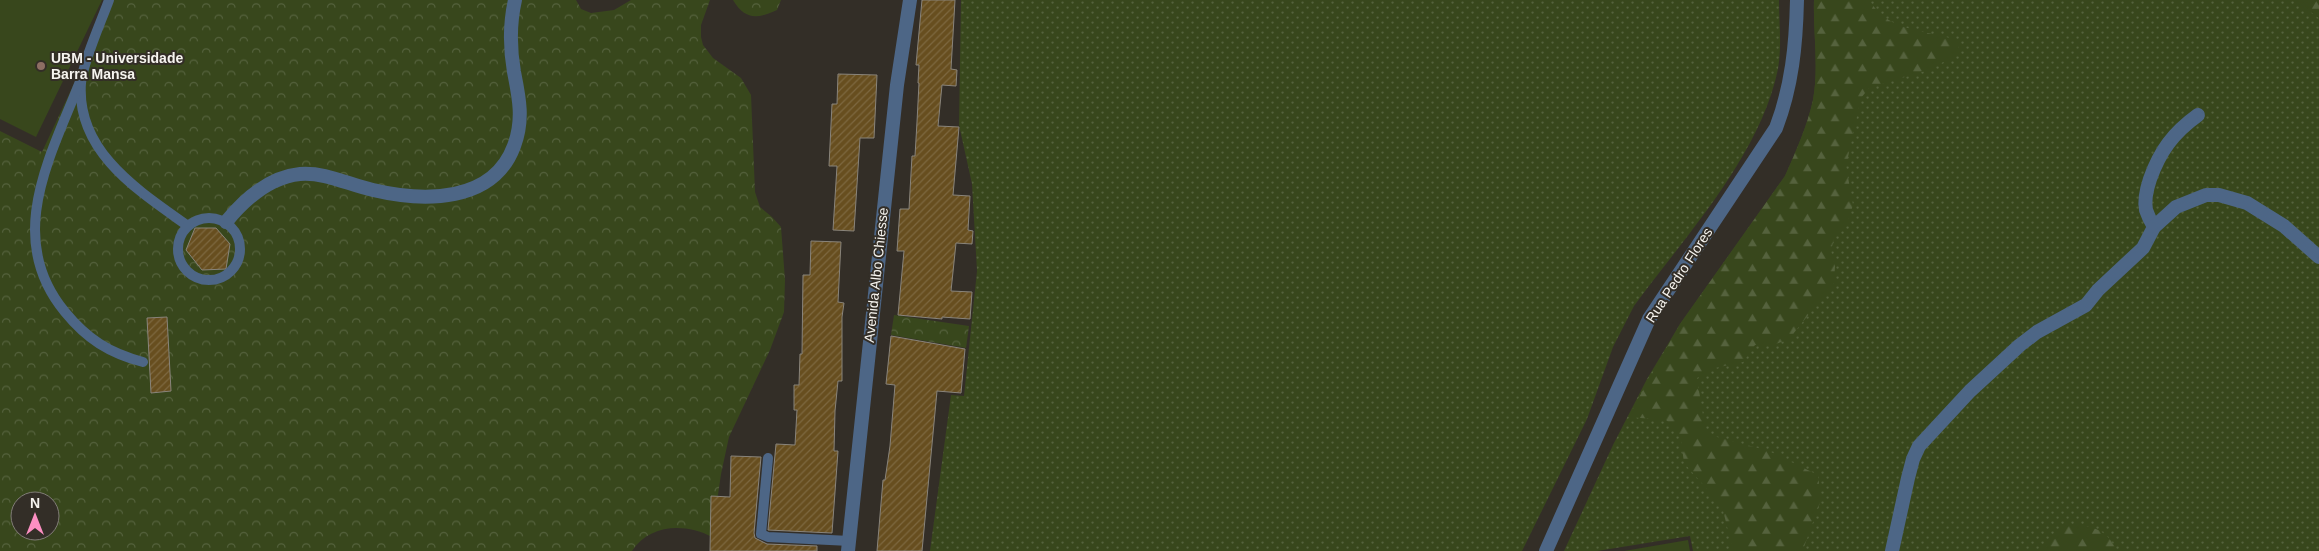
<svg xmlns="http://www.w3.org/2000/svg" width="2319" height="551" viewBox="0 0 2319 551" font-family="Helvetica,sans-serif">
<defs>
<pattern id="grass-dots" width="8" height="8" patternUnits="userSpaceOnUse" patternTransform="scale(1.25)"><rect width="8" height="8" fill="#38471c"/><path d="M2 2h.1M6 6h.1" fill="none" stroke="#55623d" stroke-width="1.8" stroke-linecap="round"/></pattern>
<pattern id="forest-firs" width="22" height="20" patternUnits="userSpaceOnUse" patternTransform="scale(1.25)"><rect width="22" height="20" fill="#38471c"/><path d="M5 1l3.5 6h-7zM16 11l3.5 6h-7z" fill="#55623d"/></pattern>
<pattern id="park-crowns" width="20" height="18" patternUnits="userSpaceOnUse" patternTransform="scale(1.25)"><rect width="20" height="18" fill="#38471c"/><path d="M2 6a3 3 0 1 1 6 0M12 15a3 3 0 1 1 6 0" fill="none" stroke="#55623d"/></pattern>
<pattern id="building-hatch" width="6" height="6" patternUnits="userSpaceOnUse" patternTransform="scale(1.25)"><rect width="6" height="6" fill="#674e1f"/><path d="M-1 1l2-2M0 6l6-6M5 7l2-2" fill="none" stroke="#7d6840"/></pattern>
</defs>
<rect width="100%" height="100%" fill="#332e27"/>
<g fill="url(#grass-dots)">
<path d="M 961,0 L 1779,0 C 1779,23 1782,45 1778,69 C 1760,156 1686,235 1634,306 L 1613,347 L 1587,419 L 1522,551 L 930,551 L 951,395 L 964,396 L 977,271 L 972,184 L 959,125 Z"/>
<path d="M 1814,0 L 2319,0 L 2319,551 L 1693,551 L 1690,536 L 1597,551 L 1564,551 L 1613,445 L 1647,379 L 1680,324 L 1785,176 C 1796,151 1807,127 1813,100 C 1819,67 1813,33 1814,0 Z"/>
</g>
<g fill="url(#forest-firs)">
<path d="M 1814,0 L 1869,0 C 1889,32 1921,29 1953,39 L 1958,42 L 1959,49 L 1953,57 L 1928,70 L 1869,88 L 1861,98 L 1846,166 L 1853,205 L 1846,227 L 1834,238 L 1831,251 L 1835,266 L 1834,283 L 1789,339 L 1773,345 L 1755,345 L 1743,362 L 1715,368 L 1697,378 L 1706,434 L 1769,451 L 1818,475 L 1821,500 L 1804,547 L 1798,551 L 1733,551 L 1722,506 L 1684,463 L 1681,440 L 1677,430 L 1666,420 L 1628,417 L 1680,324 L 1785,176 C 1796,151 1807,127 1813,100 C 1819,67 1813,33 1814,0 Z"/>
<path d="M 2294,0 L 2319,0 L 2319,18 Z"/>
<path d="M 2068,525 C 2091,525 2106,528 2117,551 L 2045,551 C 2048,538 2055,529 2068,525 Z"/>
</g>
<g fill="url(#park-crowns)" fill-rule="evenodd">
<path d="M 113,0 L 576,0 L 581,9 L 591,13 L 614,10 L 631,0 L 710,0 L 701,25 L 701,37 L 703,45 L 713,58 L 741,78 L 751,95 L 755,192 L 760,207 L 772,217 L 781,227 L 785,280 L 784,312 L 770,350 L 729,437 L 721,474 L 712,537 C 685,523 650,524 632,551 L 0,551 L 0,131 L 42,152 ZM 20,501 L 50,501 L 50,531 L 20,531 Z"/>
<path d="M 733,0 L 781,0 L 777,10 C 757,19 745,20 733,0 Z"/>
<path d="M 894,315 L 969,326 L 966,348 L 891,335 Z"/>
</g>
<g fill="#38471c">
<path d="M 0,0 L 102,0 L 36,137 L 0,119 Z"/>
<path d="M 1688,540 L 1690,551 L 1624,551 Z"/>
</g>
<g fill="url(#building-hatch)" stroke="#89847b">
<path d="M 922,0 L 955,0 L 951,69 L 957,70 L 956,86 L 942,85 L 938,126 L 959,127 L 953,195 L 970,196 L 968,230 L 973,231 L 972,244 L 956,243 L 951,291 L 972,292 L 970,319 L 942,317 L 942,319 L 898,315 L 904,251 L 897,251 L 900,209 L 909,209 L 912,156 L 915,156 L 917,122 L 919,83 L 918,83 L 919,65 L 916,65 Z"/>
<path d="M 838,74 L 877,75 L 874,138 L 860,138 L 854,231 L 833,230 L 837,166 L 829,166 L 832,104 L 837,104 Z"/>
<path d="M 195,228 L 216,228 L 230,244 L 226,269 L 202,270 L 186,250 Z"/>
<path d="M 811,241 L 841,242 L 838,302 L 844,303 L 842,317 L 842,381 L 838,381 L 835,411 L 834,451 L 838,451 L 832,533 L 768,530 L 776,444 L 795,445 L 797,410 L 794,410 L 794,385 L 799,385 L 800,354 L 802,354 L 803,275 L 810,275 Z"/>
<path d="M 167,317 L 171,391 L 151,393 L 147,318 Z"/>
<path d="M 891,336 L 965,349 L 961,393 L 937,391 L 922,551 L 877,551 L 883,480 L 885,480 L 890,446 L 895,385 L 886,384 Z"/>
<path d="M 731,456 L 761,457 L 754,533 L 755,538 L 767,544 L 817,546 L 817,551 L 710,551 L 711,496 L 730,497 Z"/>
</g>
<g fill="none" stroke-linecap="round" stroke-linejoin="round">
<g stroke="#4d6686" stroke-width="10">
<path d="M 109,0 C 101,22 83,62 81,83 C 76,152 139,191 188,226"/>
<path d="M 83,74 C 53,152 2,236 65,312 C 87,339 109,353 143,362"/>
<circle cx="209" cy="249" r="31"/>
<path d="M 768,458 L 761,534 L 768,537 L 850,541"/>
</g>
<g stroke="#4d6686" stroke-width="14">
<path d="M 226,222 C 244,200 269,177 300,174 C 326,172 349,185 373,190 C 424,202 493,203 514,146 C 524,120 519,97 514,72 C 510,49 510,22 515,0"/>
<path d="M 2154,227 C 2151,222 2148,216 2146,210 C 2144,200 2147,188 2150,179 C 2160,151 2173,133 2198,115"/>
<path d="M 1546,551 L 1649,319 L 1776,128 C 1792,86 1796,45 1797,0"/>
<path d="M 1892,551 L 1908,478 L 1913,459 L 1919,446 L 1970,391 L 2020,345 L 2037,332 L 2086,305 L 2098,290 L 2143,248 L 2154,227 L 2176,207 L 2206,195 L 2219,195 L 2247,203 L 2284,226 L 2319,257"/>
</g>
<path stroke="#4d6686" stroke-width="14" d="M 848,551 L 897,85 L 910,0"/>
</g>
<circle fill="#8d6e63" stroke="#332e27" stroke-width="2" cx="41" cy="66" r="5"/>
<g text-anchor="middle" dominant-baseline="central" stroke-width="4" stroke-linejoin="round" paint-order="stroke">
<g font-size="14" font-weight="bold" fill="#f6f4ef" stroke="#332e27" text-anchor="start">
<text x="51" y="58">UBM - Universidade<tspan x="51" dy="16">Barra Mansa</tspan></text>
</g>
<g font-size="14" fill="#f6f4ef" stroke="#332e27">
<text transform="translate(876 275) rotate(-84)">Avenida Albo Chiesse</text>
<text transform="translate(1679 275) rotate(-57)">Rua Pedro Flores</text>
</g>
</g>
<g transform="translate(35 516)"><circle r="24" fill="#332e27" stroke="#817d77"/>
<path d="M0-4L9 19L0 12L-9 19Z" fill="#fc8fc2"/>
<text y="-8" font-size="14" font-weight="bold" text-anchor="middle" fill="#f6f4ef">N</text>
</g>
</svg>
